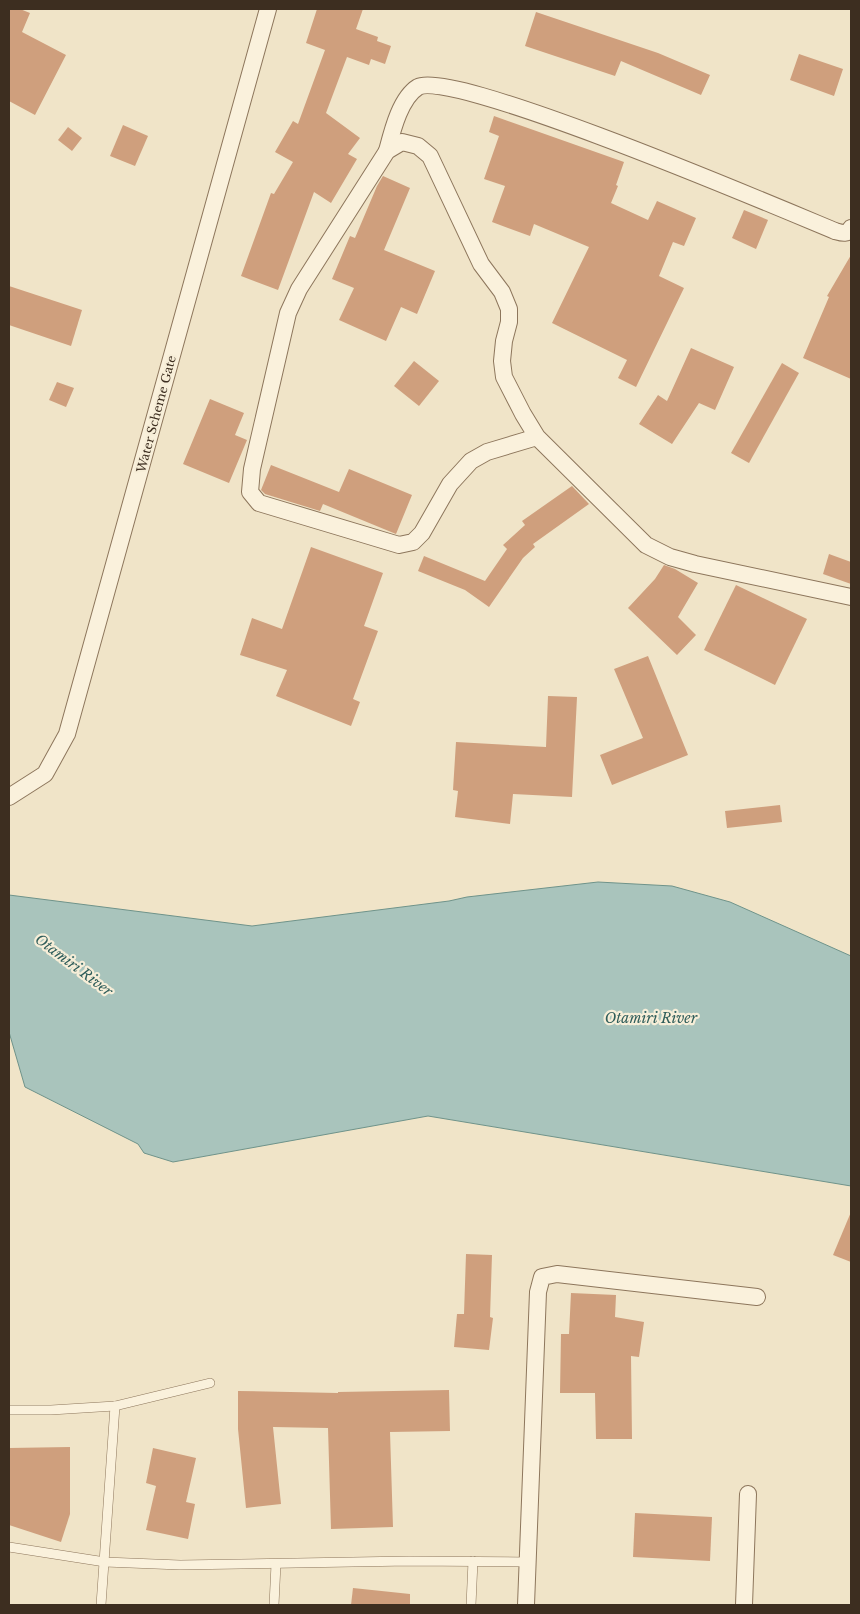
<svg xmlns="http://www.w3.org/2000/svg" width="860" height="1614" viewBox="0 0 860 1614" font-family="'Libre Baskerville',serif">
<rect width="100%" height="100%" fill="#f0e4c8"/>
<path fill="#a9c4bc" stroke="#6f938a" d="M 598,882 L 672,886 L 730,902 L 851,956 L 851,1186 L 428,1116 L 173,1162 L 144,1153 L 138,1144 L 25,1087 L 9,1032 L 9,895 L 252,926 L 449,901 L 467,897 Z"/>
<g fill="#cf9f7d">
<path d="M 9,9 L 20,9 L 30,13 L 22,32 L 66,55 L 35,115 L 9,101 Z"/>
<path d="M 317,9 L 363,9 L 356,29 L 378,37 L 377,41 L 391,46 L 385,64 L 371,59 L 369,65 L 347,57 L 326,113 L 360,138 L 348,154 L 357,159 L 331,203 L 314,192 L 278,290 L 241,276 L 271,193 L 274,194 L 293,162 L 275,152 L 293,121 L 298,124 L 325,50 L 306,43 Z"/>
<path d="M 536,12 L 658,53 L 710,75 L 701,95 L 621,61 L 615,76 L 525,46 Z"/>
<path d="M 799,54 L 843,69 L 834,96 L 790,80 Z"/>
<path d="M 494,116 L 624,162 L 616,185 L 618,186 L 611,203 L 648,220 L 657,201 L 696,218 L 684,246 L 673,242 L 659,276 L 684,288 L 636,387 L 618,378 L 627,360 L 552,323 L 589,247 L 534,224 L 530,236 L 492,222 L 505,186 L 484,179 L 499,136 L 489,132 Z"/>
<path d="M 123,125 L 148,136 L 135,166 L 110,156 Z"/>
<path d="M 68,127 L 82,138 L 72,151 L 58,140 Z"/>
<path d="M 383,176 L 410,188 L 384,250 L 435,271 L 417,314 L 401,307 L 386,341 L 339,320 L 354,288 L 332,279 L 350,236 L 355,238 L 377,186 Z"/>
<path d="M 744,210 L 768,220 L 756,249 L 732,238 Z"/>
<path d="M 851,255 L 851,379 L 803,358 L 829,297 L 827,296 Z"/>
<path d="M 9,286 L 82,310 L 71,346 L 9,325 Z"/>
<path d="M 691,348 L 734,367 L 715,410 L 699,403 L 672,444 L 639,424 L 658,395 L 667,401 Z"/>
<path d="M 414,361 L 439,381 L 419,406 L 394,386 Z"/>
<path d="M 782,363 L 799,373 L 749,463 L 731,453 Z"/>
<path d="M 57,382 L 74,388 L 66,407 L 49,400 Z"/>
<path d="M 210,399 L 244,413 L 235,435 L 247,440 L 229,483 L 183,464 Z"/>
<path d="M 271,465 L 339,492 L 349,469 L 412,495 L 396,534 L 323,504 L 320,511 L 265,494 L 261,490 Z"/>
<path d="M 572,486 L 589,504 L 533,544 L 535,547 L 523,558 L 489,607 L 465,590 L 418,571 L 424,556 L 485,581 L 507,549 L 503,545 L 525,525 L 522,521 Z"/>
<path d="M 311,547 L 383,573 L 364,626 L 378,631 L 353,699 L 360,702 L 351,726 L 276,696 L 287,670 L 240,655 L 252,618 L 282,629 Z"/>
<path d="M 829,554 L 851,562 L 851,584 L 823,574 Z"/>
<path d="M 664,565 L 675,569 L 698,583 L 678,617 L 696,635 L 677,655 L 628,608 L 655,579 Z"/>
<path d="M 736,585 L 807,619 L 775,685 L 704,650 Z"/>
<path d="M 648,656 L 688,755 L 612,785 L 600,755 L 643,738 L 614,669 Z"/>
<path d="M 548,696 L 577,697 L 572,797 L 513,794 L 510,824 L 455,817 L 458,791 L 453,790 L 456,742 L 546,747 Z"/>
<path d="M 780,805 L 782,822 L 727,828 L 725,811 Z"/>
<path d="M 851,1212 L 851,1262 L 833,1255 Z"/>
<path d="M 466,1254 L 492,1255 L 490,1317 L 493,1318 L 489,1350 L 454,1347 L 457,1314 L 464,1314 Z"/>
<path d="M 571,1293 L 616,1295 L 615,1317 L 644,1322 L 639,1357 L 631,1356 L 632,1439 L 596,1439 L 595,1393 L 560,1393 L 561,1334 L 569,1334 Z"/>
<path d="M 449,1390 L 450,1431 L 390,1432 L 393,1527 L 331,1529 L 328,1428 L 273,1427 L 281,1504 L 246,1508 L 238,1429 L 238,1391 L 338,1393 L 338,1392 Z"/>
<path d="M 70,1447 L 70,1514 L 61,1542 L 9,1525 L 9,1448 Z"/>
<path d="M 153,1448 L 196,1458 L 186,1502 L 195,1504 L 188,1539 L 146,1530 L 156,1486 L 146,1483 Z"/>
<path d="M 635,1513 L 712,1517 L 710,1561 L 633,1557 Z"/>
<path d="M 353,1588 L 410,1594 L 410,1605 L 351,1605 Z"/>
</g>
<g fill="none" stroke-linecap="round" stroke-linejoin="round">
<defs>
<g id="lane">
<path d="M 9,1410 L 51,1410 L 115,1406 L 210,1383"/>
<path d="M 9,1547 L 105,1562 L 180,1565 L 409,1561 L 528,1562"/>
<path d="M 101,1605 L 115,1406"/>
<path d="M 274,1605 L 276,1564"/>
<path d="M 471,1605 L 473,1561"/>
</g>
<g id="street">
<path d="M 387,151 C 392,132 400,98 418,87 C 452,68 782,209 835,231 C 842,233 847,235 851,228"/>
<path d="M 537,437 L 487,452 L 471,461 L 450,484 L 422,533 L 413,542 L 399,545 L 259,503 L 250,492 L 252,469 L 288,313 L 299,289 L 387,151 L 402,142 L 418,146 L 430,156 L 481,264 L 502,292 L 509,309 L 509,322 L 504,341 L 502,361 L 504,377 L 523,414 L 537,437 L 646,545 L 670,557 L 695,564 L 851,597"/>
<path d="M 9,797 L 45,774 L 67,734 L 268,9"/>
<path d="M 526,1605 L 538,1292 L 542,1277 L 557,1274 L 757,1297"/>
<path d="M 744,1605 L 748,1494"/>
</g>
</defs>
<use href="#lane" stroke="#8d765c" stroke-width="10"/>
<use href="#street" stroke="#8d765c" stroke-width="18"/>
<use href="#lane" stroke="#faf1dc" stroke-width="9"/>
<use href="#street" stroke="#faf1dc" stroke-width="16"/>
</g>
<g text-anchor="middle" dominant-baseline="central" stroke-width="4.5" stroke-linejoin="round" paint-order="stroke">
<g font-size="12" fill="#3d2e20" stroke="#f7eed8">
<text transform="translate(156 414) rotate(-75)">Water Scheme Gate</text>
</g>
<g font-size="14" font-style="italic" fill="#2f5d5a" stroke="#f7eed8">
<text transform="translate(74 965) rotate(37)">Otamiri River</text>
<text x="651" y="1018">Otamiri River</text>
</g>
</g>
<rect width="860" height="1614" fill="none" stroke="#3d2e20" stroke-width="20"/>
</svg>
